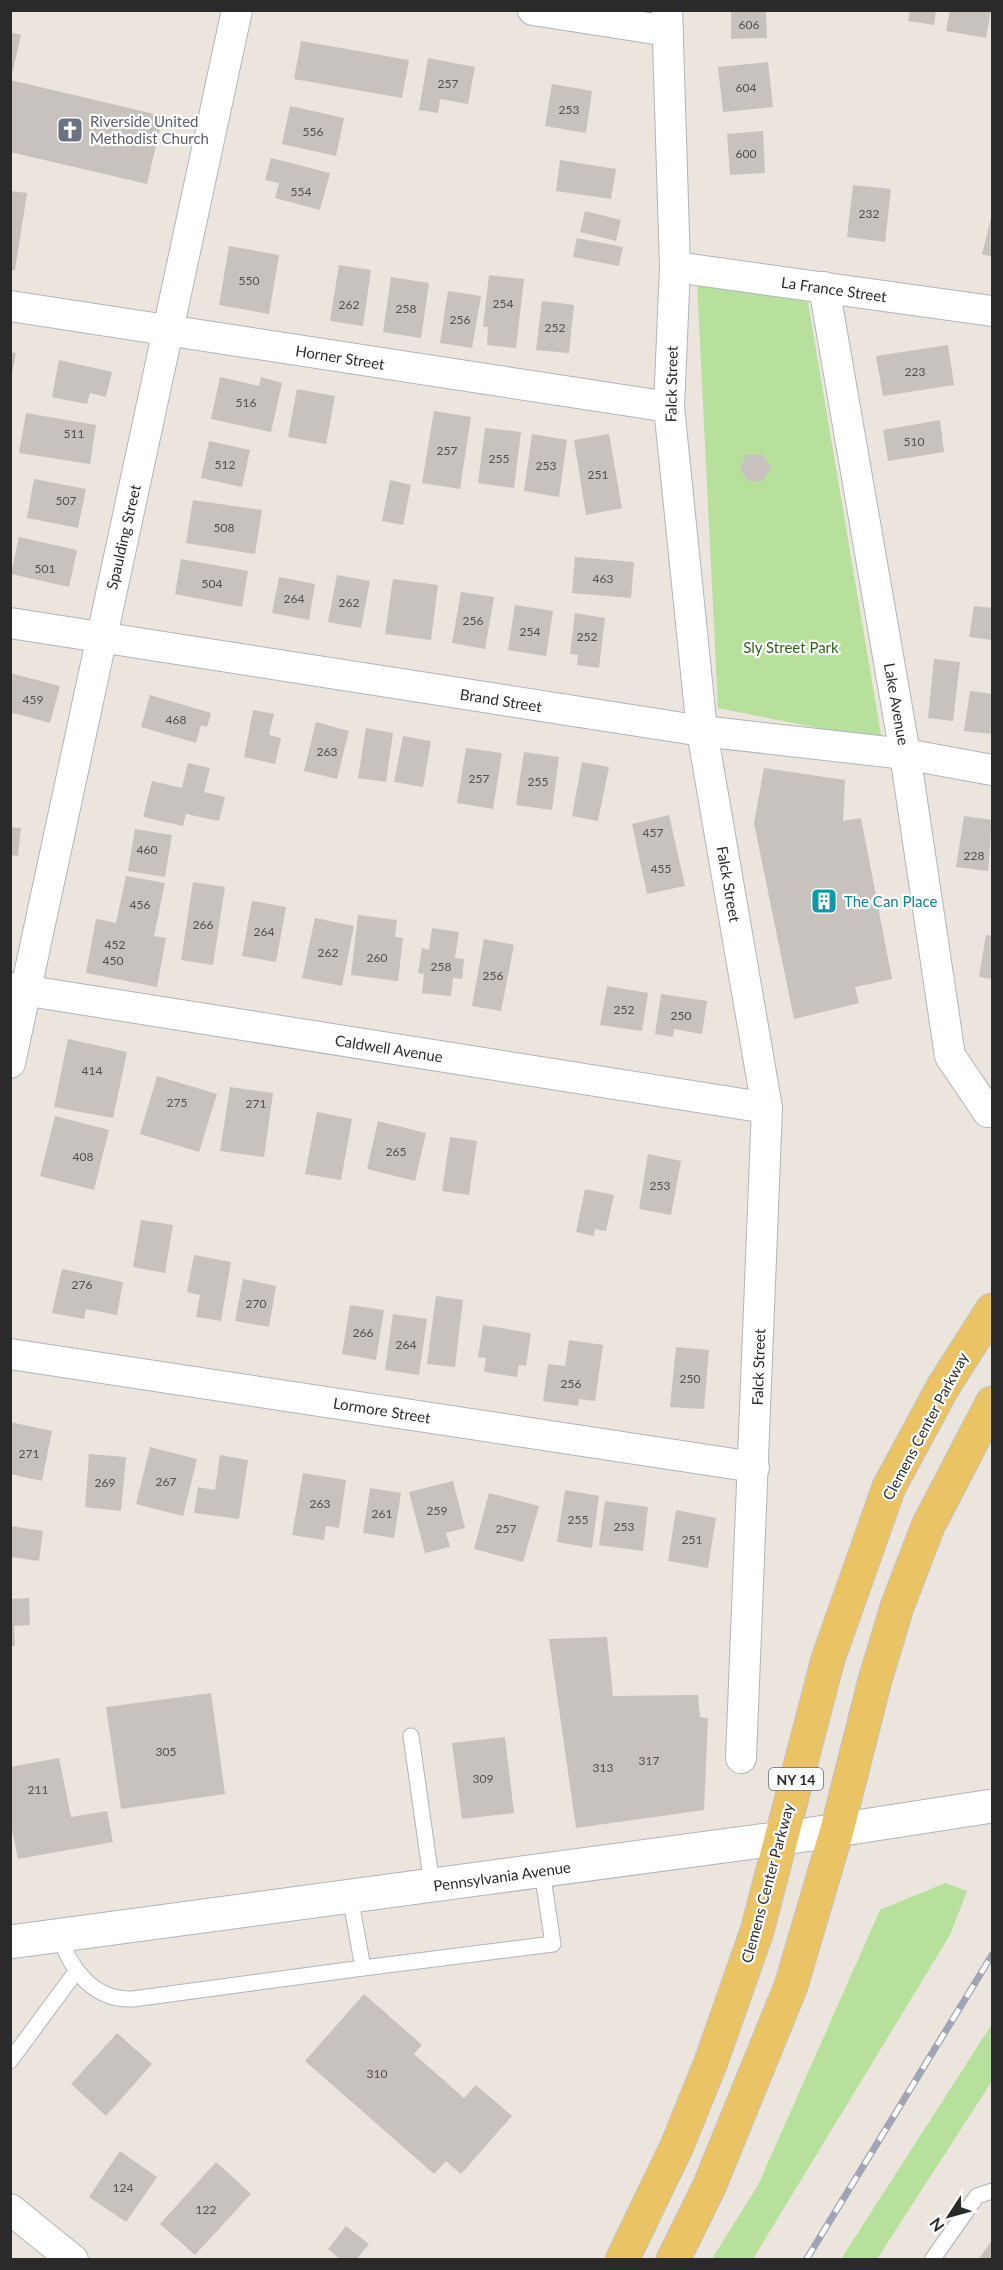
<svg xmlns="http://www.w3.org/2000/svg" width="1003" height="2270" viewBox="0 0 1003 2270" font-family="Lato,sans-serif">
<rect width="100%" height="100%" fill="#ece5dd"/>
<g fill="#b7e09c">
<path d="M 697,282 L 808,302 L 882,741 L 718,708 Z"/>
<path d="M 945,1883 L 967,1891 L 950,1935 L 753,2259 L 712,2259 L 758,2185 L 880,1910 Z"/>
<path d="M 992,2024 L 992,2081 L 877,2259 L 841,2259 Z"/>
</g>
<g fill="#c7c2bd">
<path d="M 731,10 L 766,10 L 767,38 L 731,39 Z"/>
<path d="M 910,10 L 936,10 L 934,25 L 908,21 Z"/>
<path d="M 950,10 L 991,10 L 986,38 L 946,31 Z"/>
<path d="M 10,32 L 21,35 L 11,79 L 10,79 Z"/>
<path d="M 301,41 L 409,60 L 402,98 L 294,79 Z"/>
<path d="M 428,58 L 475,67 L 468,104 L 440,99 L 438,113 L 419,110 Z"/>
<path d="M 768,62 L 773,107 L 723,112 L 718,67 Z"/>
<path d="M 10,80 L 163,116 L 147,184 L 10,152 Z"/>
<path d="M 552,84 L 592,91 L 586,133 L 545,126 Z"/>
<path d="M 290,106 L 344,118 L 336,156 L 282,144 Z"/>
<path d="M 763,131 L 765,173 L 730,175 L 727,134 Z"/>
<path d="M 271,158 L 330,173 L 320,210 L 275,198 L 279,183 L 265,180 Z"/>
<path d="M 560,160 L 616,169 L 611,199 L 556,191 Z"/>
<path d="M 853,185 L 891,189 L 885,242 L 847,237 Z"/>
<path d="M 10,191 L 27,193 L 15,270 L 10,270 Z"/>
<path d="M 585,211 L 621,220 L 616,241 L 580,232 Z"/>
<path d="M 992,214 L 992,257 L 982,254 Z"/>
<path d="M 577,238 L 623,247 L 619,266 L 573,257 Z"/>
<path d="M 229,246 L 279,255 L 269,314 L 219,305 Z"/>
<path d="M 339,265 L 371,270 L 363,326 L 330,321 Z"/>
<path d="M 489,275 L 524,279 L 516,348 L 487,345 L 488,327 L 483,327 Z"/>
<path d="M 391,277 L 429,283 L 421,338 L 383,332 Z"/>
<path d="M 448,291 L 481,296 L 472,348 L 440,343 Z"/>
<path d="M 542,301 L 574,305 L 569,353 L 536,350 Z"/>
<path d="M 948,345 L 954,385 L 883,396 L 876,356 Z"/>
<path d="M 10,352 L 16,353 L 12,373 L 10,373 Z"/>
<path d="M 59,360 L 112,372 L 106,397 L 90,393 L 87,404 L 52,397 Z"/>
<path d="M 220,377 L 259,386 L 261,377 L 282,383 L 271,432 L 211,419 Z"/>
<path d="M 297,389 L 335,396 L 326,444 L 288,437 Z"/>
<path d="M 434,411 L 471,417 L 460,489 L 422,483 Z"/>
<path d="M 26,413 L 96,425 L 90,464 L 19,453 Z"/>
<path d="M 940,420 L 944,452 L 888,461 L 883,430 Z"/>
<path d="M 485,428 L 521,432 L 514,488 L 478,483 Z"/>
<path d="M 532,434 L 567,440 L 559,497 L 524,491 Z"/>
<path d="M 609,434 L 622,508 L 586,515 L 574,440 Z"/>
<path d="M 209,441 L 250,450 L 242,487 L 201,478 Z"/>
<path d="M 762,454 L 771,467 L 763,481 L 748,481 L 740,469 L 746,455 Z"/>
<path d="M 34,479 L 86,489 L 78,528 L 27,518 Z"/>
<path d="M 390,480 L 411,485 L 403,525 L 382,521 Z"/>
<path d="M 193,500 L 262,510 L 255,554 L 186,543 Z"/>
<path d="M 19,537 L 77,550 L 69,587 L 11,574 Z"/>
<path d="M 575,557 L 634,562 L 631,598 L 572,593 Z"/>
<path d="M 181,559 L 248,571 L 242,607 L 175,594 Z"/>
<path d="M 337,575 L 370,581 L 361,628 L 328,622 Z"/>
<path d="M 279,577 L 315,584 L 309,620 L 272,613 Z"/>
<path d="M 393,579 L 438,585 L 431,640 L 385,634 Z"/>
<path d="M 461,592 L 494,597 L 485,649 L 452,643 Z"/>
<path d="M 515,605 L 553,611 L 546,656 L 508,650 Z"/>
<path d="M 974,606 L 992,608 L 992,640 L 969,637 Z"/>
<path d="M 575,613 L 605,618 L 599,668 L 577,665 L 578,655 L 570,654 Z"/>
<path d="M 934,659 L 960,662 L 953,721 L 928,718 Z"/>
<path d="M 10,673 L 60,686 L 50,723 L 10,712 Z"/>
<path d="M 970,691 L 992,694 L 992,734 L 964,731 Z"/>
<path d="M 150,695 L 211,713 L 207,727 L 201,725 L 196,743 L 141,727 Z"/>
<path d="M 253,710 L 274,714 L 269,735 L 281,738 L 275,764 L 244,757 Z"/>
<path d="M 316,722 L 349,731 L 337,779 L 304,771 Z"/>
<path d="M 366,728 L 393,733 L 386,782 L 358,778 Z"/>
<path d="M 403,736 L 431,741 L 423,787 L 394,782 Z"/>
<path d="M 466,748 L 502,753 L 493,809 L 457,803 Z"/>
<path d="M 524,752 L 559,757 L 552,810 L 516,805 Z"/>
<path d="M 582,762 L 609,767 L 598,821 L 572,816 Z"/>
<path d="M 188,763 L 210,768 L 204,792 L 225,797 L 219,821 L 186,814 L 183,826 L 143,817 L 152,781 L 182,788 Z"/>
<path d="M 764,768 L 845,780 L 843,821 L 861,818 L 892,979 L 855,987 L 859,1003 L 794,1019 L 754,823 Z"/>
<path d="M 669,815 L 685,886 L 647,894 L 632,824 Z"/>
<path d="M 964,816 L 992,820 L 988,871 L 956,867 Z"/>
<path d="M 10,827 L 21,828 L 18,856 L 10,855 Z"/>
<path d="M 135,829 L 172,835 L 165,877 L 128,871 Z"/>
<path d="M 126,876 L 165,883 L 154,936 L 166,938 L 157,987 L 86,973 L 96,919 L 116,923 Z"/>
<path d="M 193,882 L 225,887 L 213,965 L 181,960 Z"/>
<path d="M 252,901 L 286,907 L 276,962 L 242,956 Z"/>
<path d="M 358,915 L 397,920 L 395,937 L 403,938 L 398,981 L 351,975 Z"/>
<path d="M 315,918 L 354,926 L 342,986 L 302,978 Z"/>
<path d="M 432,928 L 459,932 L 455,958 L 464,959 L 462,979 L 453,978 L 451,996 L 422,993 L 424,974 L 418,973 L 422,948 L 429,950 Z"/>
<path d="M 986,935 L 992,936 L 992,979 L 979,977 Z"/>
<path d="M 484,939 L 514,945 L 501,1011 L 472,1006 Z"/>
<path d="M 607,986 L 648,993 L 642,1031 L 600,1025 Z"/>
<path d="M 661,994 L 707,1001 L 702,1034 L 674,1029 L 673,1037 L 655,1034 Z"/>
<path d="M 68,1039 L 127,1052 L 113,1118 L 54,1107 Z"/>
<path d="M 157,1076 L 217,1094 L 199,1152 L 140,1134 Z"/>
<path d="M 230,1087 L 273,1093 L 264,1157 L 220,1151 Z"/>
<path d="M 317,1112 L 352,1119 L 341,1180 L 305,1174 Z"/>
<path d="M 55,1116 L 109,1130 L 94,1190 L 40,1176 Z"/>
<path d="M 378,1121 L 426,1133 L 415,1181 L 367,1169 Z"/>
<path d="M 450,1137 L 477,1141 L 469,1195 L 442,1191 Z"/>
<path d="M 648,1154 L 681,1161 L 671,1215 L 639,1209 Z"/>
<path d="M 585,1189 L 614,1195 L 606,1231 L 595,1229 L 594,1236 L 576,1232 Z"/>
<path d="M 141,1220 L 173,1225 L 165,1273 L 133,1267 Z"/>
<path d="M 194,1255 L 231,1262 L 221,1321 L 196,1317 L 200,1295 L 187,1292 Z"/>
<path d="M 62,1269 L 123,1282 L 117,1315 L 86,1309 L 84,1319 L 52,1313 Z"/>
<path d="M 243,1279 L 276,1286 L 269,1327 L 235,1321 Z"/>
<path d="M 436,1296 L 463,1300 L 455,1367 L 427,1364 Z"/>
<path d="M 350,1305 L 384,1310 L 376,1360 L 342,1354 Z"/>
<path d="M 393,1314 L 427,1319 L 419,1375 L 385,1370 Z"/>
<path d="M 483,1325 L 531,1333 L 526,1366 L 519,1365 L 517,1377 L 484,1372 L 486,1358 L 478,1357 Z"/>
<path d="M 569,1340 L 603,1345 L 595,1401 L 579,1399 L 578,1406 L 543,1401 L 548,1364 L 565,1366 Z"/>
<path d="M 676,1347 L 709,1350 L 704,1409 L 670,1407 Z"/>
<path d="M 10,1422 L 52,1431 L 42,1481 L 10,1474 Z"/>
<path d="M 150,1447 L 197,1459 L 183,1516 L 136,1504 Z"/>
<path d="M 89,1454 L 126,1457 L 121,1511 L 85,1507 Z"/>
<path d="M 220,1455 L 248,1460 L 239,1519 L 194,1513 L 198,1487 L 215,1490 Z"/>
<path d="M 303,1473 L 346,1480 L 339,1528 L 326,1526 L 324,1540 L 292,1535 Z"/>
<path d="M 453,1481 L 465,1528 L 446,1533 L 450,1547 L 425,1553 L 409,1492 Z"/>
<path d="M 370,1488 L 401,1493 L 394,1538 L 363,1533 Z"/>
<path d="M 565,1490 L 599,1496 L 592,1548 L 557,1542 Z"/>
<path d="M 489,1493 L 539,1506 L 523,1562 L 474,1549 Z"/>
<path d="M 605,1501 L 648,1507 L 643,1551 L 599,1545 Z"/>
<path d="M 676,1510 L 716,1518 L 708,1568 L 668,1561 Z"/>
<path d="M 10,1526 L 43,1531 L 39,1561 L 10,1557 Z"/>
<path d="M 29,1598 L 30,1625 L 14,1626 L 15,1646 L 10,1646 L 10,1599 Z"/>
<path d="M 607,1637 L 613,1696 L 698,1695 L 700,1717 L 708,1718 L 704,1810 L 576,1828 L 549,1639 Z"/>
<path d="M 211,1693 L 225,1794 L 121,1809 L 106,1707 Z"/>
<path d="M 505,1737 L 514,1813 L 462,1819 L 452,1743 Z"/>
<path d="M 59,1758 L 71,1817 L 107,1811 L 113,1842 L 18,1859 L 10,1820 L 10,1767 Z"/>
<path d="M 364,1994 L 422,2045 L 414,2054 L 464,2098 L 476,2085 L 512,2116 L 461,2174 L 446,2161 L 434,2174 L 305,2061 Z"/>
<path d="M 117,2033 L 152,2064 L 106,2116 L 71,2084 Z"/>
<path d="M 120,2151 L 157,2177 L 126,2222 L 89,2197 Z"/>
<path d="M 216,2162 L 251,2194 L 195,2255 L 160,2224 Z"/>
<path d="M 346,2226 L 369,2244 L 356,2260 L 341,2260 L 328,2249 Z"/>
<path d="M 992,2240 L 992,2260 L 978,2260 Z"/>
</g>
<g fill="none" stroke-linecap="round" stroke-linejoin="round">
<defs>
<g id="service">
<path d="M 411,1736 L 432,1885"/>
<path d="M 60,1936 C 70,1969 94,2001 133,1999 L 363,1968 L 350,1896"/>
<path d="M 363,1968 L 553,1944 L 542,1871"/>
<path d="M 10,2061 L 75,1973"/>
<path d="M 932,2260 L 977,2196 L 992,2191"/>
</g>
<g id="minor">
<path d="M 533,10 L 668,31"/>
<path d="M 667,10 L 675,267 L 669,407 L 702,731 L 767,1108 L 741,1758"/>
<path d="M 675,267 L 992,311"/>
<path d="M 824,287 L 905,754 L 950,1056 L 988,1112"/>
<path d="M 10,306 L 669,407"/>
<path d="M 10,623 L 702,731 L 905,754 L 992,770"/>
<path d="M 10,988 L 767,1108"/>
<path d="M 10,1063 L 237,10"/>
<path d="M 10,1354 L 754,1467"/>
<path d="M 10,2209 L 73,2260"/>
</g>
<path id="secondary" d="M 10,1942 L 805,1835 L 992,1806"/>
<g id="primary">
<path d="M 622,2260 L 677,2146 L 711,2062 L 757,1931 L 828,1659 L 889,1487 L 943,1387 L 992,1310"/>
<path d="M 673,2260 L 709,2187 L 791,1986 L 837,1830 L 875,1680 L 897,1607 L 928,1526 L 992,1403"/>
</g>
</defs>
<use href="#service" stroke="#b0b4bd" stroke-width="17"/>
<use href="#minor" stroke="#b0b4bd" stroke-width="32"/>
<use href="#secondary" stroke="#b0b4bd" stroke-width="35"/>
<use href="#primary" stroke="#c3c3c3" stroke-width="35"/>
<use href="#service" stroke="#fff" stroke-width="15"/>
<use href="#minor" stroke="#fff" stroke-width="30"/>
<use href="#secondary" stroke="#fff" stroke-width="33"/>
<use href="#primary" stroke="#eac364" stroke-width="33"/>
<defs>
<path id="rail" d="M 806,2260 L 992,1955"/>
</defs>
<use href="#rail" stroke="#a0a4b4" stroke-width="7"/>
<use href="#rail" stroke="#fff" stroke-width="4.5" stroke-dasharray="14" stroke-linecap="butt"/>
</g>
<defs>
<symbol id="church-square" viewBox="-11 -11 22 22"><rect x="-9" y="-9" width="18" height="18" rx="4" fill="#6b7280" stroke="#fff"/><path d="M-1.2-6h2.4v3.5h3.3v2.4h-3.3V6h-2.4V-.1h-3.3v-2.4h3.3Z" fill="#fff"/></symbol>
<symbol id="building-square" viewBox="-11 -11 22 22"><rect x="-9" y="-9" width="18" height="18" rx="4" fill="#0f9aa8" stroke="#fff"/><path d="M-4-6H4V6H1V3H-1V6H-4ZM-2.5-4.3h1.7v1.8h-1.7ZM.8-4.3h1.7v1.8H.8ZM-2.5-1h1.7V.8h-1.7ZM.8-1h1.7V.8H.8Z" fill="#fff"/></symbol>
</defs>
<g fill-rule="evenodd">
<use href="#church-square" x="55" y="115" width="30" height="30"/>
<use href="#building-square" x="809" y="886" width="30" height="30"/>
</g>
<g text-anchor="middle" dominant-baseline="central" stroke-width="4.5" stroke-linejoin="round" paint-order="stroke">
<g font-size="12" fill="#51504f">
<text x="749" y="24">606</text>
<text x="448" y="83">257</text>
<text x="746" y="87">604</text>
<text x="569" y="109">253</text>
<text x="313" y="131">556</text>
<text x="746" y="153">600</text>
<text x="301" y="191">554</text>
<text x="869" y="213">232</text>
<text x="249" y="280">550</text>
<text x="503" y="303">254</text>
<text x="349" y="304">262</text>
<text x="406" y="308">258</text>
<text x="460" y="319">256</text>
<text x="555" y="327">252</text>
<text x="915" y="371">223</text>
<text x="246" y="402">516</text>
<text x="74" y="433">511</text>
<text x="914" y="441">510</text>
<text x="447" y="450">257</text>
<text x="499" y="458">255</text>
<text x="225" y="464">512</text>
<text x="546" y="465">253</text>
<text x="598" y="474">251</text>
<text x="66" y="500">507</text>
<text x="224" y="527">508</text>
<text x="45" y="568">501</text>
<text x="603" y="578">463</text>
<text x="212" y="583">504</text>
<text x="294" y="598">264</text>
<text x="349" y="602">262</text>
<text x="473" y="620">256</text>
<text x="530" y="631">254</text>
<text x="587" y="636">252</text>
<text x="33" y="699">459</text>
<text x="176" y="719">468</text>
<text x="327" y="751">263</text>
<text x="479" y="778">257</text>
<text x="538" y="781">255</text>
<text x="653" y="832">457</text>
<text x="147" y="849">460</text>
<text x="974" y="855">228</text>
<text x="661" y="868">455</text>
<text x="140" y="904">456</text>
<text x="203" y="924">266</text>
<text x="264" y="931">264</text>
<text x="115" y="944">452</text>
<text x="328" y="952">262</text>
<text x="377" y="957">260</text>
<text x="113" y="960">450</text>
<text x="441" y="966">258</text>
<text x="493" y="975">256</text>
<text x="624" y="1009">252</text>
<text x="681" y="1015">250</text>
<text x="92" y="1070">414</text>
<text x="177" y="1102">275</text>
<text x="256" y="1103">271</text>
<text x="396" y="1151">265</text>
<text x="83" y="1156">408</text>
<text x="660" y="1185">253</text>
<text x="82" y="1284">276</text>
<text x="256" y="1303">270</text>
<text x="363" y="1332">266</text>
<text x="406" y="1344">264</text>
<text x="690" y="1378">250</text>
<text x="571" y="1383">256</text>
<text x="29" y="1453">271</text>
<text x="166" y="1481">267</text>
<text x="105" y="1482">269</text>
<text x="320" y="1503">263</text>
<text x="437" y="1510">259</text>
<text x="382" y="1513">261</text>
<text x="578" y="1519">255</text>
<text x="624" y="1526">253</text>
<text x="506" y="1528">257</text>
<text x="692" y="1539">251</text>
<text x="166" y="1751">305</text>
<text x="649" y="1760">317</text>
<text x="603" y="1767">313</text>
<text x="483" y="1778">309</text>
<text x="38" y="1789">211</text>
<text x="377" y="2073">310</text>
<text x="123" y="2187">124</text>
<text x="206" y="2209">122</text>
</g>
<rect fill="#fff" stroke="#6a6a6a" stroke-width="1.5" x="769" y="1768" width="54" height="22" rx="4.5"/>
<g font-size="14" font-weight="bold" fill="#2a2a2a">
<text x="796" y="1779">NY 14</text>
</g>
<g font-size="15" fill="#5b616d" stroke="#fff" text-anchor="start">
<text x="90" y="121">Riverside United<tspan x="90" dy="17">Methodist Church</tspan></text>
</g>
<g font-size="15" fill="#2a2a2a" stroke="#fff">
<text transform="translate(834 289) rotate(8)">La France Street</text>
<text transform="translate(340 357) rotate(9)">Horner Street</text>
<text transform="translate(671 384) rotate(-89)">Falck Street</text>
<text transform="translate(123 537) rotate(-77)">Spaulding Street</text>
<text transform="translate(501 700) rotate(9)">Brand Street</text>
<text transform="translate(897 704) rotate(80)">Lake Avenue</text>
<text transform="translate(729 884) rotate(80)">Falck Street</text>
<text transform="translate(389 1048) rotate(9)">Caldwell Avenue</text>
<text transform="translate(758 1367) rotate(-88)">Falck Street</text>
<text transform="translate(382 1410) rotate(9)">Lormore Street</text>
<text transform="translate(925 1426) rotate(-62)">Clemens Center Parkway</text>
<text transform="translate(502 1876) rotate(-8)">Pennsylvania Avenue</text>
<text transform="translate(767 1883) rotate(-75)">Clemens Center Parkway</text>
</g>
<g font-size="15" fill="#30641e" stroke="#fff">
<text x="791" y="647">Sly Street Park</text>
</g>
<g font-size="15" fill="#0d838f" stroke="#fff" text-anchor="start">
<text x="844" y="901">The Can Place</text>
</g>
</g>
<rect width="1003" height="2270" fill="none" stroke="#2a2a2a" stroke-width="24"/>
<g transform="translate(949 2216) rotate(234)" stroke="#ffffff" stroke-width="4.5" paint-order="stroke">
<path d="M0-4.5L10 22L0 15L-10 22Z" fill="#2a2a2a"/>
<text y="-9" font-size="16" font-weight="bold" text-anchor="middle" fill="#2a2a2a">N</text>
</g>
</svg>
